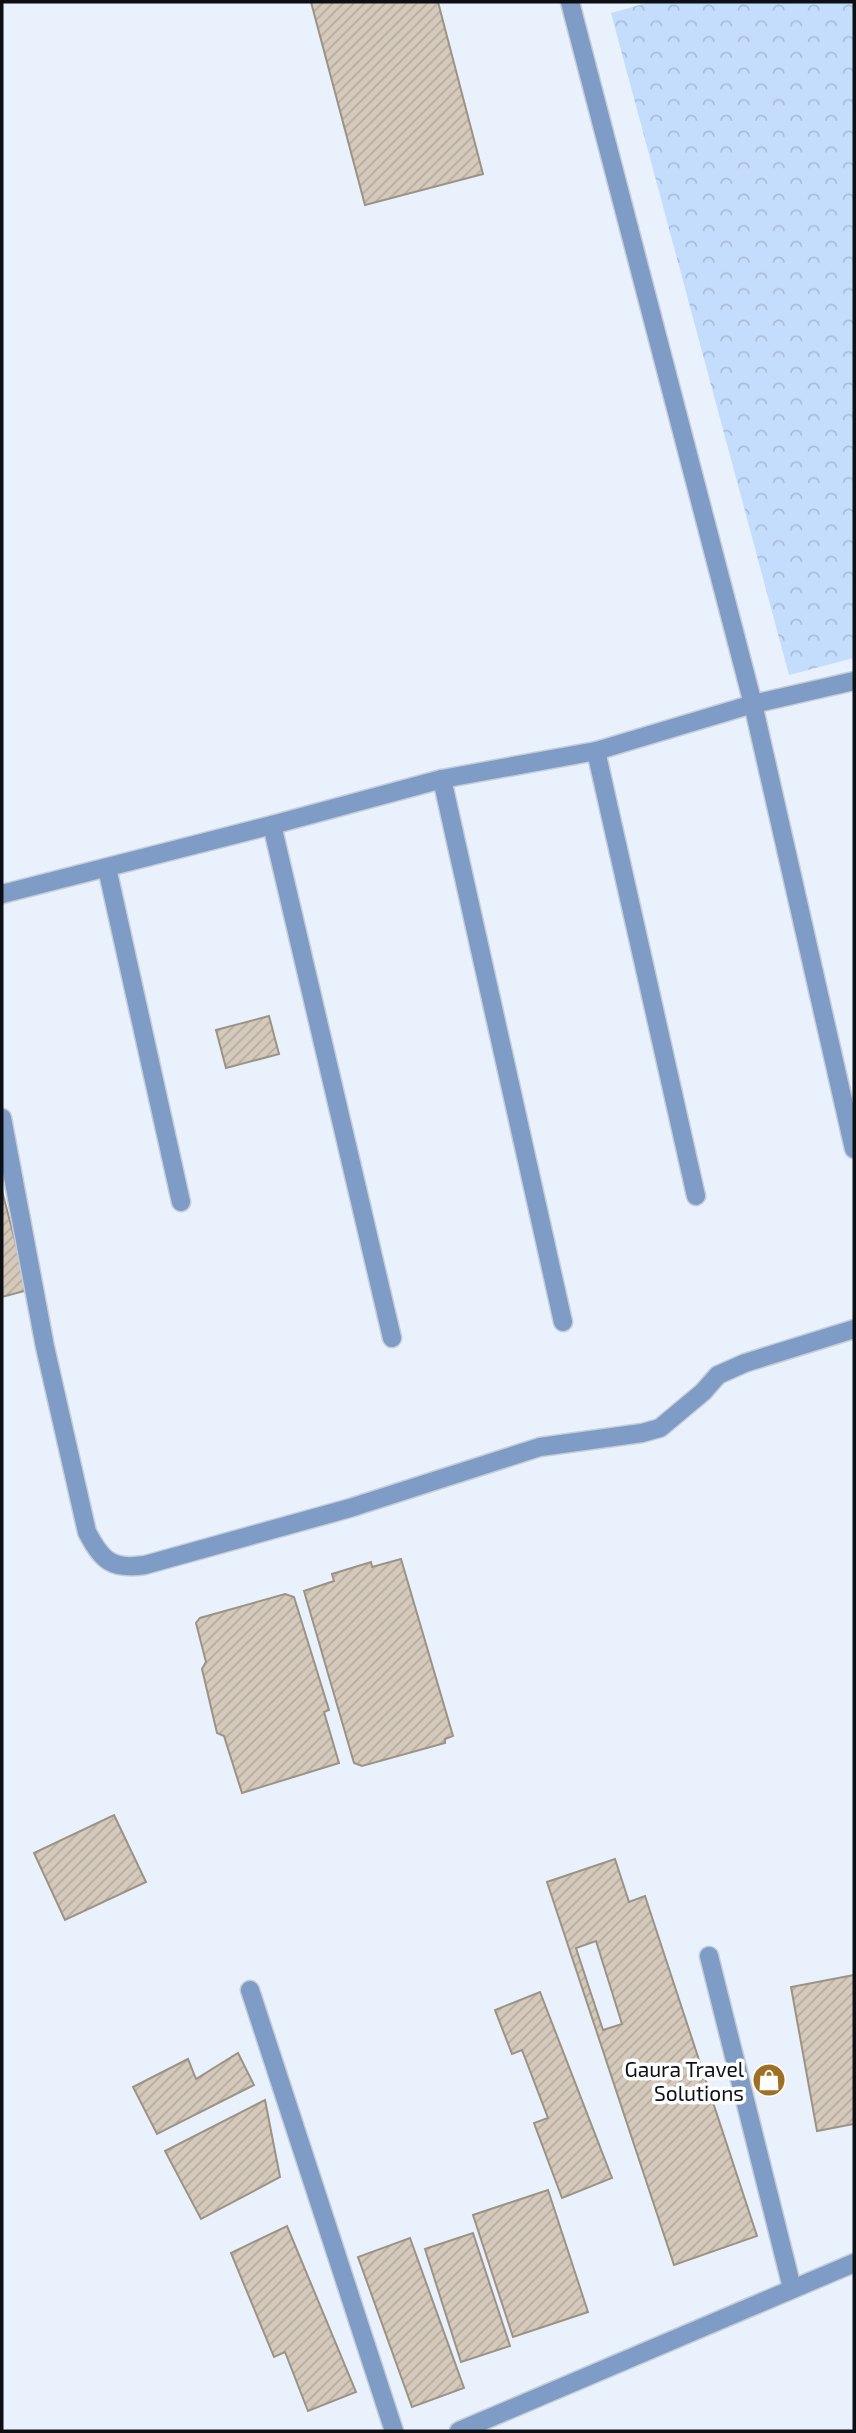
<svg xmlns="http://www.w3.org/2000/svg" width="856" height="2433" viewBox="0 0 856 2433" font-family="'Exo 2',sans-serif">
<defs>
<pattern id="park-crowns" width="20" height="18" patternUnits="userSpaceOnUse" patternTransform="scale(1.75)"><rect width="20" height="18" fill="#c5ddfd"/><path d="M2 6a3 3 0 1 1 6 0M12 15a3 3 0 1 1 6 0" fill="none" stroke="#a8bdd8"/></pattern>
<pattern id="building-hatch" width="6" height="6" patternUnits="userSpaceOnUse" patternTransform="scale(1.75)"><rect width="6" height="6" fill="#d4c9bb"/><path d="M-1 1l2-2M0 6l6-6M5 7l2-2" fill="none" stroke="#b5aca0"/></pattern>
</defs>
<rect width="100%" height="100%" fill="#e9f1fd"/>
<path fill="url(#park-crowns)" d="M 650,2 L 854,2 L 854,658 L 789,675 L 611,13 Z"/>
<g fill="url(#building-hatch)" stroke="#9d9385" stroke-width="2" fill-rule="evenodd">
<path d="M 311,2 L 438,2 L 483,174 L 365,205 Z"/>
<path d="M 269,1016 L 279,1054 L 226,1068 L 216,1030 Z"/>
<path d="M 2,1191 L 28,1290 L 2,1297 Z"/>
<path d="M 401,1559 L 453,1736 L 445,1739 L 445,1743 L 362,1766 L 354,1763 L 304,1591 L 334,1581 L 332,1574 L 371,1562 L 372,1567 Z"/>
<path d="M 285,1594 L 294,1597 L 329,1710 L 324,1712 L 339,1763 L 242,1793 L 224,1736 L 217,1733 L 202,1669 L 206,1662 L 196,1623 L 200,1618 Z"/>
<path d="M 114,1815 L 146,1882 L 65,1920 L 34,1853 Z"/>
<path d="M 615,1859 L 629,1902 L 645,1896 L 757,2236 L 674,2265 L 547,1882 ZM 596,1941 L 622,2024 L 603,2030 L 576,1948 Z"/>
<path d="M 854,1975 L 854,2124 L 817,2131 L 791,1987 Z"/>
<path d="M 540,1992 L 612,2178 L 562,2198 L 534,2123 L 548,2118 L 522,2050 L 512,2054 L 495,2010 Z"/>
<path d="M 238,2053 L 254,2085 L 157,2134 L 133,2087 L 188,2059 L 196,2079 Z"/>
<path d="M 265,2100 L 280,2177 L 201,2219 L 165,2151 Z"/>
<path d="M 548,2190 L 588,2312 L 513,2337 L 473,2215 Z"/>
<path d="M 287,2226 L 356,2392 L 308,2411 L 285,2352 L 274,2357 L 231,2253 Z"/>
<path d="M 473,2233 L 510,2346 L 461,2362 L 425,2249 Z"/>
<path d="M 410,2238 L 464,2388 L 412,2407 L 358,2257 Z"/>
</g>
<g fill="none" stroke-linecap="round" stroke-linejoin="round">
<defs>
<g id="street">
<path d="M 570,2 L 753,704 L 854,1149"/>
<path d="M 596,751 L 696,1196"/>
<path d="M 442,779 L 563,1322"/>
<path d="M 272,825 L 392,1338"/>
<path d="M 107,868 L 181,1202"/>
<path d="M 2,894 L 272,825 L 442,779 L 596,751 L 753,704 L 854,681"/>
<path d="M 2,1118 L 45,1347 L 87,1532 C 102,1561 112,1570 145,1565 L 350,1508 L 540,1447 L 642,1433 L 660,1428 L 703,1392 L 718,1375 L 745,1363 L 854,1329"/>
<path d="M 709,1956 L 792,2288"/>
<path d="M 250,1990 L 394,2431"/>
<path d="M 459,2431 L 854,2263"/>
</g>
</defs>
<use href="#street" stroke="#c6cdd8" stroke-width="21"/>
<use href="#street" stroke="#7e9cc6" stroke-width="18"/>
</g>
<defs>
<symbol id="shop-disc" viewBox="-11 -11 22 22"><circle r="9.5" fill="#9f7023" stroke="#fefefe"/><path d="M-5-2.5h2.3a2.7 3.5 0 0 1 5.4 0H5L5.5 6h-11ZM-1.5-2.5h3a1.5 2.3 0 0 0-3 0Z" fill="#fff"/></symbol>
</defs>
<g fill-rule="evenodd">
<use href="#shop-disc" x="750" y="2061" width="38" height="38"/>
</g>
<g text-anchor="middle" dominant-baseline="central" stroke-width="7" stroke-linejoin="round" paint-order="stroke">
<g font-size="21" fill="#0c1014" stroke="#fefefe" text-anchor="end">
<text x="744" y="2068">Gaura Travel<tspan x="744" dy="24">Solutions</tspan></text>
</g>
</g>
<rect width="856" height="2433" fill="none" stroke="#0c1014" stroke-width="7"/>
</svg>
